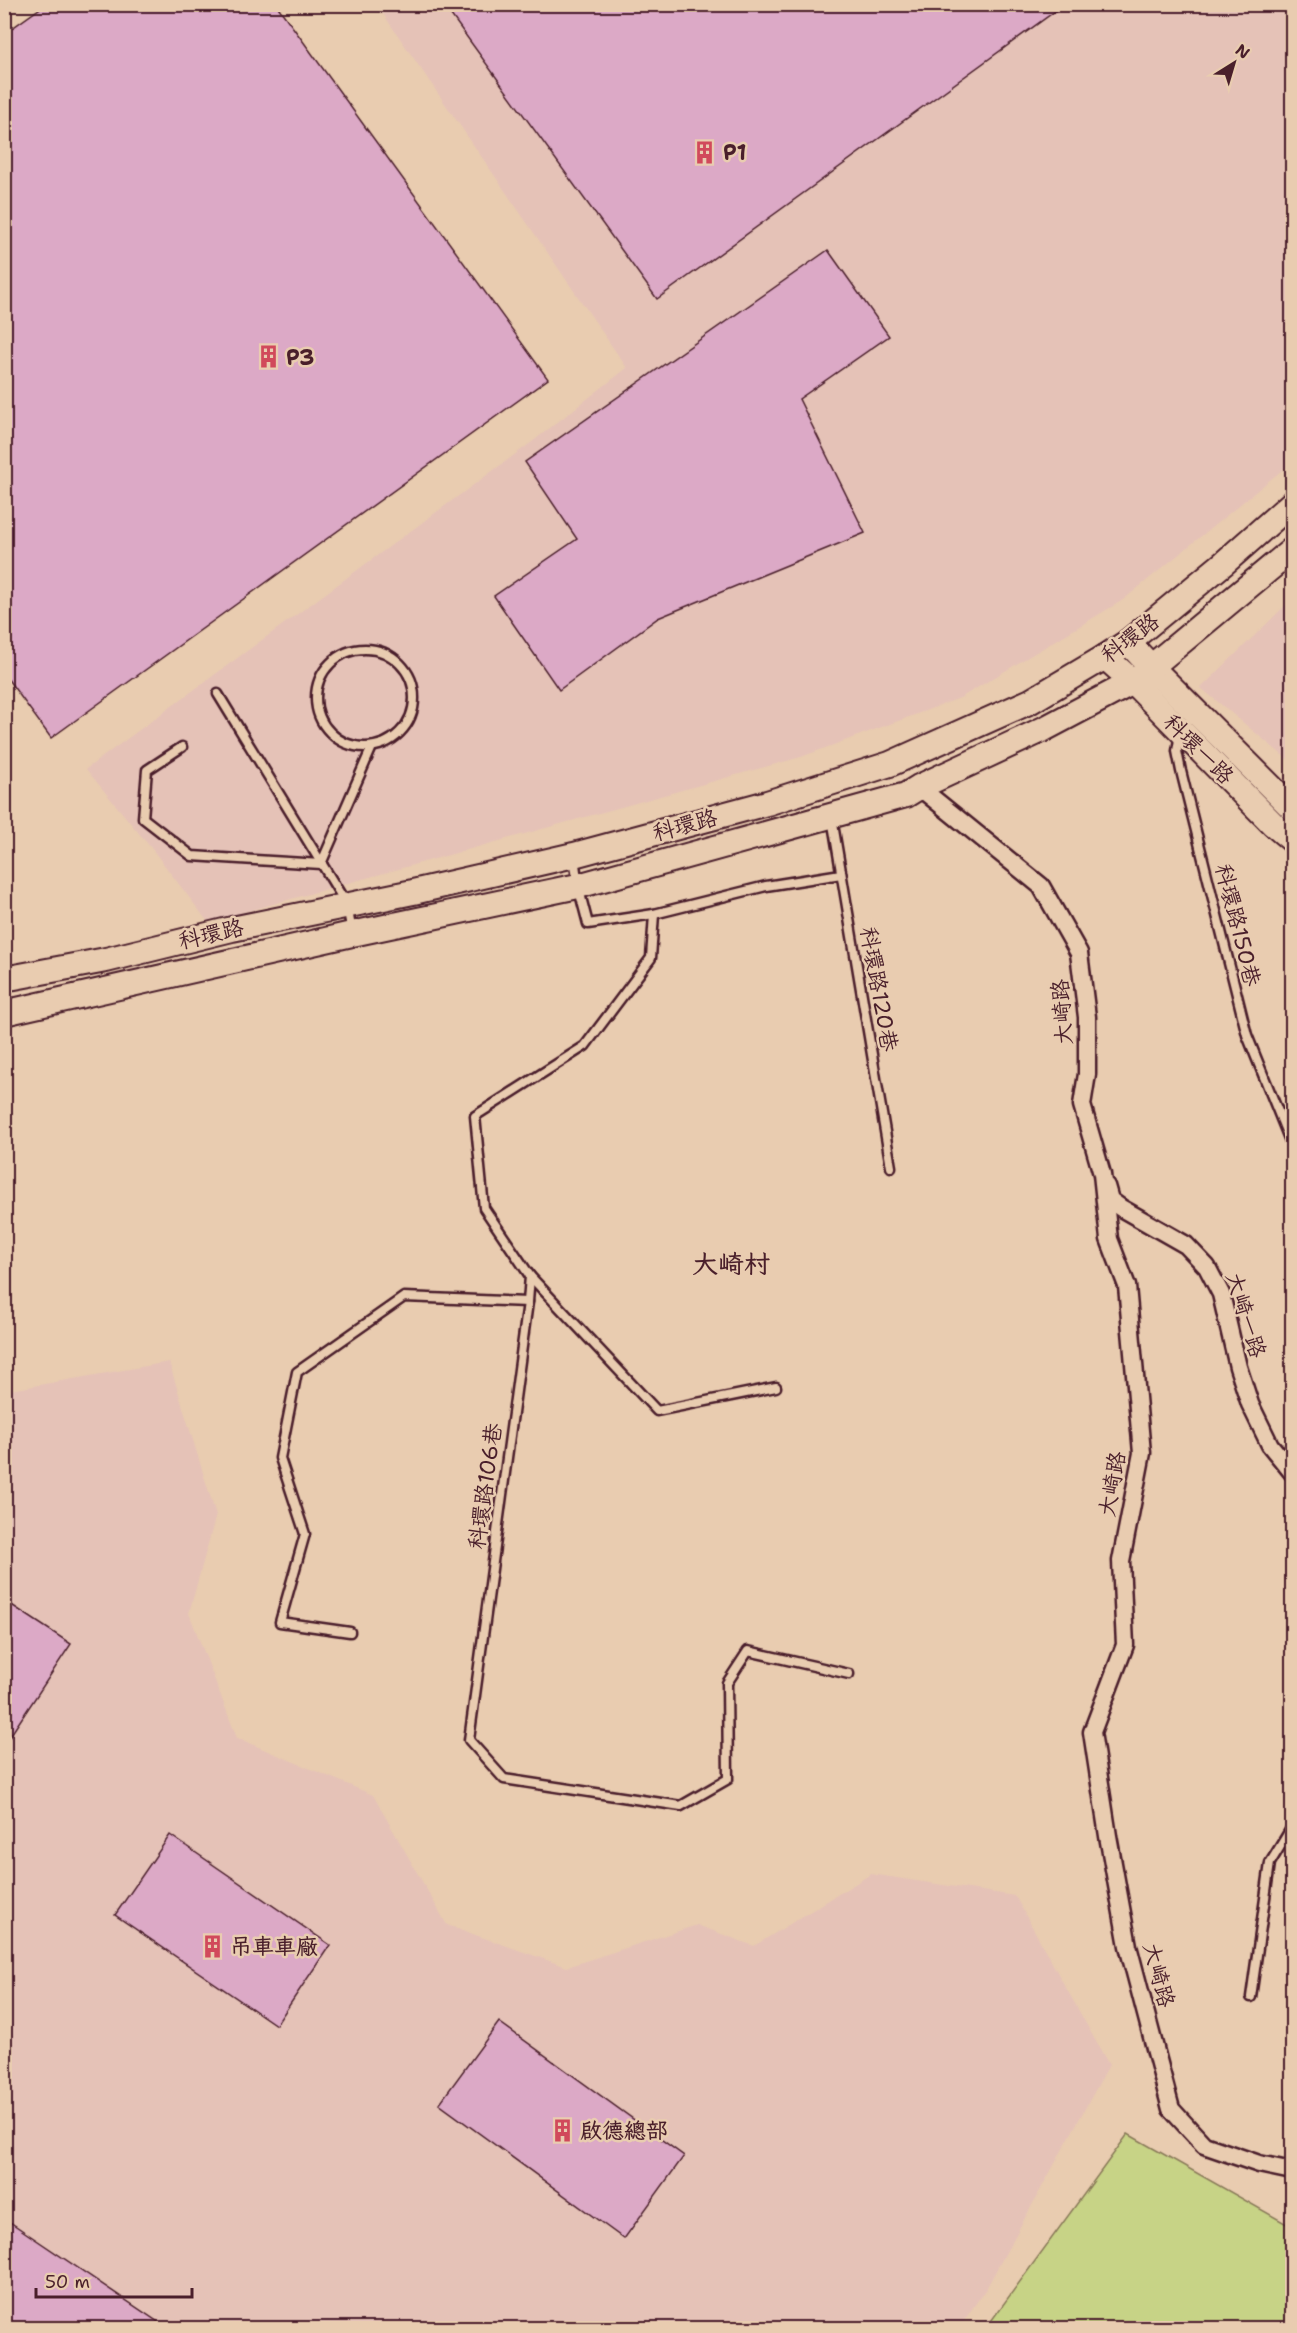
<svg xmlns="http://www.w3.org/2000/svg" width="1297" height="2333" viewBox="0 0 1297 2333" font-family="'Shantell Sans','LXGW WenKai TC',sans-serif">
<rect width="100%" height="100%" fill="#e9ccb0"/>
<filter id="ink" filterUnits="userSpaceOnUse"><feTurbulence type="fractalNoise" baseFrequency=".0167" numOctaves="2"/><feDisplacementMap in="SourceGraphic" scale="12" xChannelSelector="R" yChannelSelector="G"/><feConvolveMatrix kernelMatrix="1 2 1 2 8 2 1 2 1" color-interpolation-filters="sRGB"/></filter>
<g filter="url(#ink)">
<g fill="#e5c2b7">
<path d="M 377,5 L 1292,5 L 1292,462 L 1123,600 L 960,698 L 801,757 L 208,922 L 152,849 L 86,769 L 532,442 L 627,368 Z"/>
<path d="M 1292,599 L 1292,763 L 1201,688 Z"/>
<path d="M 169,1362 L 216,1515 L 189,1613 L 237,1738 L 373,1795 L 447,1925 L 567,1967 L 697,1925 L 754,1946 L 871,1874 L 1015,1896 L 1109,2065 L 987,2287 L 959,2328 L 5,2328 L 5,1391 Z"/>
</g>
<path fill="#c7d386" stroke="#887958" stroke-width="1.5" d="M 1128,2134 L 1292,2227 L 1292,2328 L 986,2328 Z"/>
<g fill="#dca9c6" stroke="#4a1f2b" stroke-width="1.5">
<path d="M 46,4 L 276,4 L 548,379 L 51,738 L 4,674 L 4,34 Z"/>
<path d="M 443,4 L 1065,4 L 657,299 Z"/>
<path d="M 828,250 L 889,336 L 799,399 L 865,533 L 658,618 L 559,690 L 494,596 L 577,539 L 525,462 Z"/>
<path d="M 4,1600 L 71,1644 L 4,1745 Z"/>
<path d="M 170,1835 L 330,1945 L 276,2025 L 115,1915 Z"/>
<path d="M 499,2022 L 684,2156 L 624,2239 L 439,2104 Z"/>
<path d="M 4,2218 L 167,2328 L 4,2328 Z"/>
</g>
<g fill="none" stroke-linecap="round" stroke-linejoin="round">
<defs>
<g id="lane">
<circle cx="365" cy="698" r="49"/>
<path d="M 218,694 L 347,905 L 352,933"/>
<path d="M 1180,734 L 1177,751 L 1181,771 L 1247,1035 L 1292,1146"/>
<path d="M 182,747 L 147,770 L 143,818 L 192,856 L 321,864 L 372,747"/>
<path d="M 832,818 L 891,1167"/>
<path d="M 574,857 L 578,886 L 588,924 L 654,914 L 651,958 L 585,1046 L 475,1116 L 484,1208 L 530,1276 L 528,1302 L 469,1740 L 504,1779 L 681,1806 L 728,1779 L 727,1683 L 748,1651 L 849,1674"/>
<path d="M 654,914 L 766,886 L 841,874"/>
<path d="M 530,1276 L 657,1411 L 776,1387"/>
<path d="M 350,1632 L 280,1622 L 305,1534 L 280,1458 L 297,1372 L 404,1297 L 528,1302"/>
<path d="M 1251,1997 L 1270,1863 L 1292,1827"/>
</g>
<g id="street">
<path d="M 919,787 L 1041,886 L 1079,953 L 1087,1017 L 1087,1074 L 1082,1105 L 1102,1174 L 1109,1239 L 1127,1286 L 1142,1453 L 1121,1561 L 1125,1645 L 1092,1732 L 1108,1836 L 1128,1946 L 1171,2109 L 1204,2145 L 1259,2164 L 1292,2171"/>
<path d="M 1106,1186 L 1110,1200 L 1121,1208 L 1186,1245 L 1207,1267 L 1221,1294 L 1238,1367 L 1250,1404 L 1270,1445 L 1292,1472"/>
</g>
<g id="secondary">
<path d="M 1128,642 L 1152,668 L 1292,808"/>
<path d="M 1105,657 L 1133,682 L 1273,824 L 1292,840"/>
<path d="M 4,979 L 106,960 L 232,929 L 413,892 L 574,855 L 767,803 L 890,764 L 1031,701 L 1105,657 L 1128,642 L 1224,563 L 1292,503"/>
<path d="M 4,1013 L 352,934 L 578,886 L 906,795 L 919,787 L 1044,729 L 1133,682 L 1292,550"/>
</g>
</defs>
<use href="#lane" stroke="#4a1f2b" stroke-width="13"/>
<use href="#street" stroke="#4a1f2b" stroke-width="21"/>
<use href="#secondary" stroke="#4a1f2b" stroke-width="28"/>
<use href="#lane" stroke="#e9ccb0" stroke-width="8"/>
<use href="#street" stroke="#e9ccb0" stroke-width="16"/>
<use href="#secondary" stroke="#e9ccb0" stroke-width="24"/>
</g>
</g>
<defs>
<symbol id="building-bare" viewBox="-9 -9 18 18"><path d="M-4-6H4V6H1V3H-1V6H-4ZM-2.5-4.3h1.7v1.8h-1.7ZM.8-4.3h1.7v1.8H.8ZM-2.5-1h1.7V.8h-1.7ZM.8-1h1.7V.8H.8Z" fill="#d1495b" stroke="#e9ccb0" stroke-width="2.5" paint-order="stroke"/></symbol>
</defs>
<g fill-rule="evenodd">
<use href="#building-bare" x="688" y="136" width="33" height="33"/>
<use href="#building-bare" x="252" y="340" width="33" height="33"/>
<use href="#building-bare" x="196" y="1930" width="33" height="33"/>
<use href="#building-bare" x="546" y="2114" width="33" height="33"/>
</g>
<g text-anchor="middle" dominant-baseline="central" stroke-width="5" stroke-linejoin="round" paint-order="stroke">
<g font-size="22" font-weight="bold" fill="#4a1f2b" stroke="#e9ccb0" text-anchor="start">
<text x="723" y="152">P1</text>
<text x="286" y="357">P3</text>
<text x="230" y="1946">吊車車廠</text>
<text x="580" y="2130">啟德總部</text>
</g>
<g font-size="22" fill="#4a1f2b" stroke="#e9ccb0">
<text transform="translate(1130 638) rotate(-37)">科環路</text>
<text transform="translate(1199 749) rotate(45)">科環一路</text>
<text transform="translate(685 825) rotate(-15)">科環路</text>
<text transform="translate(1238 925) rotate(76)">科環路150巷</text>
<text transform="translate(211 934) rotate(-13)">科環路</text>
<text transform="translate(879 989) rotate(80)">科環路120巷</text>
<text transform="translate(1062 1012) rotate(-94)">大崎路</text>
<text transform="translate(1246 1315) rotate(73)">大崎一路</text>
<text transform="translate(1112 1484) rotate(-80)">大崎路</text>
<text transform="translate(485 1486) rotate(-82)">科環路106巷</text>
<text transform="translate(1159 1975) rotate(75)">大崎路</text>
</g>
<g font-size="26" font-weight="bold" fill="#4a1f2b" stroke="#e9ccb0">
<text x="731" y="1263">大崎村</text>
</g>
</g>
<rect width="1297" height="2333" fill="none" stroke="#e9ccb0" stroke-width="24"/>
<rect x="12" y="12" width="1273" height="2309" fill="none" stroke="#4a1f2b" stroke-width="2" filter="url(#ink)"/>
<g transform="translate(1234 63) rotate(37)" stroke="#e9ccb0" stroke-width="4.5" paint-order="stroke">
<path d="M0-4.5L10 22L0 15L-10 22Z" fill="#4a1f2b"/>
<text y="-9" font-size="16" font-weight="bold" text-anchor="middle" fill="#4a1f2b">N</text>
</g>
<path d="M36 2288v9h156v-9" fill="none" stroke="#4a1f2b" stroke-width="3"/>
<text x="45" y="2288" font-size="18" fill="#4a1f2b" stroke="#e9ccb0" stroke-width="4.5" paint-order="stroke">50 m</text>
</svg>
